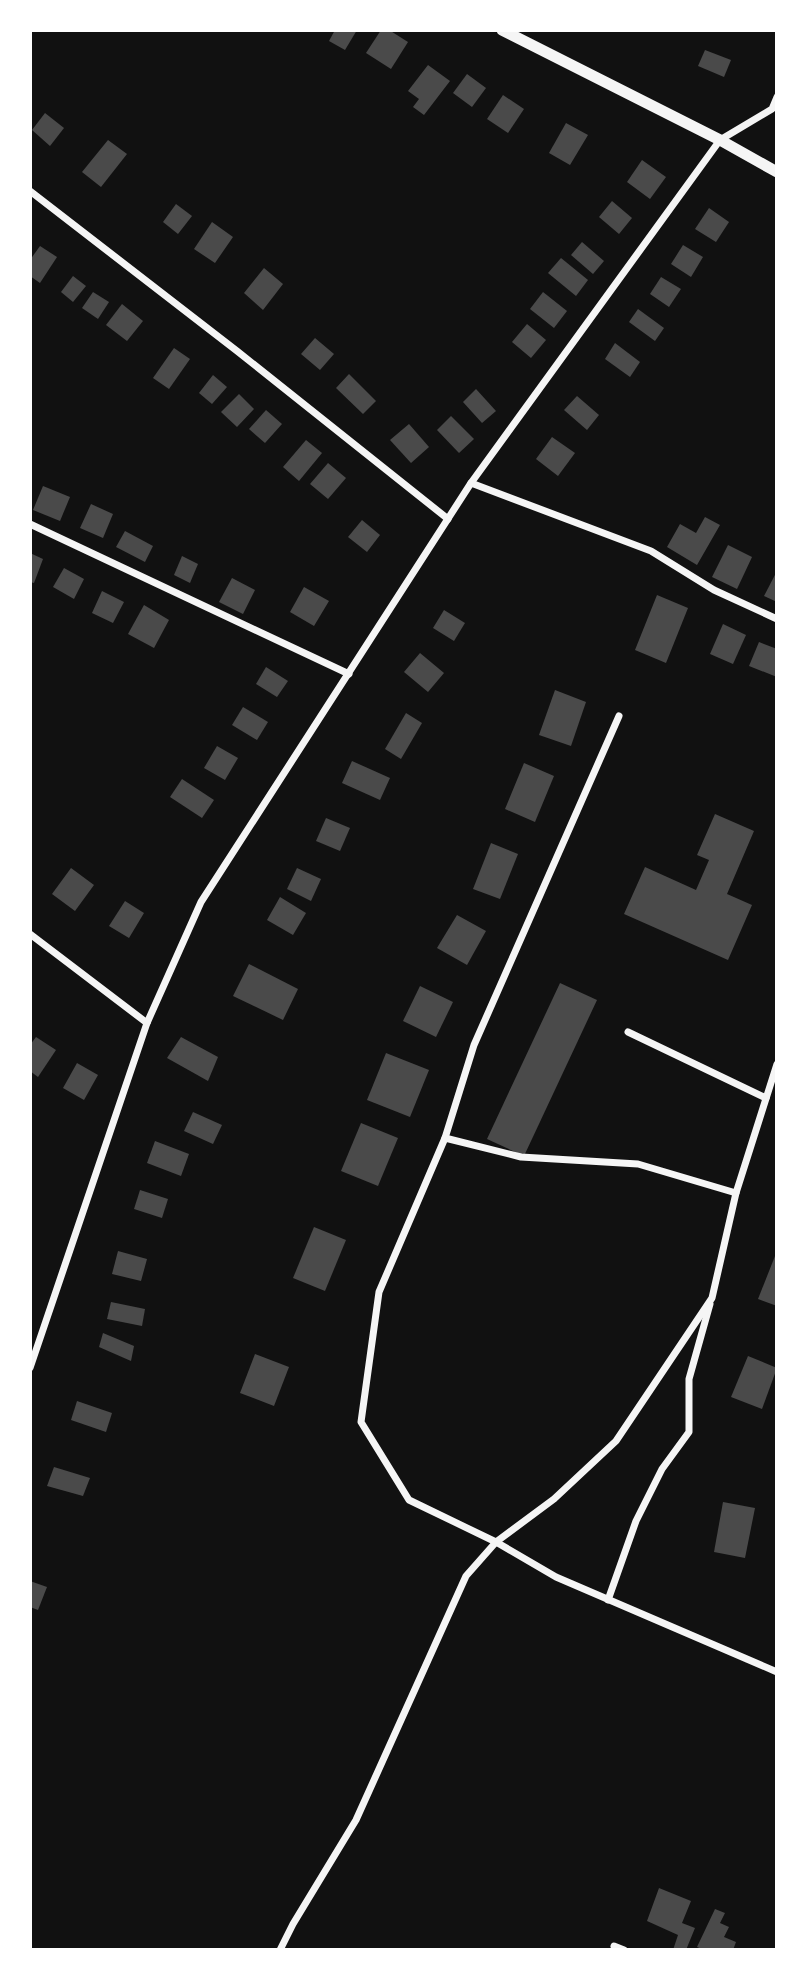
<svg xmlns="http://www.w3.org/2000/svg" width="807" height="1980" viewBox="0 0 807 1980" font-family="'Noto Sans',sans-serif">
<rect width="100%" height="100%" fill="#111"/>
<g fill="#4a4a4a">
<path d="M 335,30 L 357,30 L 345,50 L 329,41 Z"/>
<path d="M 381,30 L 389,30 L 408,42 L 391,69 L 366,53 Z"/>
<path d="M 705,50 L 731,60 L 724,77 L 698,66 Z"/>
<path d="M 428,65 L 450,81 L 424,115 L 413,107 L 419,99 L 408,91 Z"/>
<path d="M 467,74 L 486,88 L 472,107 L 453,93 Z"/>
<path d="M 503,95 L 524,109 L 508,133 L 487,119 Z"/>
<path d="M 45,113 L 64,128 L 50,146 L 32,130 Z"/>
<path d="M 566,123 L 588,135 L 570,165 L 549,153 Z"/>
<path d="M 108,140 L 127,154 L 101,187 L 82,172 Z"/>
<path d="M 642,160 L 666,177 L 650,199 L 627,182 Z"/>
<path d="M 612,201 L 632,218 L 619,234 L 599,217 Z"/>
<path d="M 176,204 L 192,216 L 178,234 L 163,222 Z"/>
<path d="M 709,208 L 729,222 L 716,242 L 695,229 Z"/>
<path d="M 212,222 L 233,237 L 215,263 L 194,249 Z"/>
<path d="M 582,242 L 604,261 L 593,274 L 571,255 Z"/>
<path d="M 683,245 L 703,257 L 691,277 L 671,264 Z"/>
<path d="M 40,246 L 57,257 L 40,283 L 30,276 L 30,260 Z"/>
<path d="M 561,258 L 588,280 L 576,296 L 548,273 Z"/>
<path d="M 264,268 L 283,284 L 263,310 L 244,293 Z"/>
<path d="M 73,276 L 86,286 L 73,302 L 61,292 Z"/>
<path d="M 661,277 L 681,289 L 669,307 L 650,294 Z"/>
<path d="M 93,292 L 109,302 L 98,319 L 82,308 Z"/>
<path d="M 543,292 L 567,311 L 554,328 L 530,309 Z"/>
<path d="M 122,304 L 143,321 L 127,341 L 106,325 Z"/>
<path d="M 638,309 L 664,328 L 655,341 L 629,322 Z"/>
<path d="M 527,324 L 546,340 L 531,358 L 512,342 Z"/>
<path d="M 315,338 L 334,354 L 320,370 L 301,354 Z"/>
<path d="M 615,343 L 640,362 L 630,377 L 605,359 Z"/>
<path d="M 174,348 L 190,359 L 169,389 L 153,378 Z"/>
<path d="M 349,374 L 376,401 L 363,414 L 336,388 Z"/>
<path d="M 213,375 L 227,387 L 212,404 L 199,393 Z"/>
<path d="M 476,389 L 496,411 L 482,423 L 463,402 Z"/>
<path d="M 239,394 L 254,409 L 237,427 L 221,412 Z"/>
<path d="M 577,396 L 599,415 L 587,430 L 564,410 Z"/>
<path d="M 266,410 L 282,424 L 265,443 L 249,429 Z"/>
<path d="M 451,416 L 474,439 L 459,453 L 437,430 Z"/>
<path d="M 409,424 L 429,447 L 411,463 L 390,440 Z"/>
<path d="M 552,437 L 575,453 L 558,476 L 536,459 Z"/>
<path d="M 306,440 L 322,453 L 299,481 L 283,467 Z"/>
<path d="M 328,463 L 346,478 L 328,499 L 310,484 Z"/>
<path d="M 43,486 L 70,497 L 60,521 L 33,510 Z"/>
<path d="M 91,504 L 113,514 L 103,538 L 80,528 Z"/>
<path d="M 705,517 L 720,525 L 697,565 L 667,547 L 680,524 L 696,533 Z"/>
<path d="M 362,520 L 380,535 L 367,552 L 348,537 Z"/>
<path d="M 125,531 L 153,546 L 145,562 L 116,547 Z"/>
<path d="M 728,545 L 752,557 L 737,589 L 712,577 Z"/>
<path d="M 30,553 L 43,559 L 34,583 L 30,582 Z"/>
<path d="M 182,556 L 198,564 L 190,583 L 174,575 Z"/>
<path d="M 64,568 L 84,579 L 74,599 L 53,587 Z"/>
<path d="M 777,571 L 777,602 L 764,596 Z"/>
<path d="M 232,578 L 255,590 L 243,614 L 219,602 Z"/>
<path d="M 304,587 L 329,601 L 314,626 L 290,612 Z"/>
<path d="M 102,591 L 124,602 L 113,623 L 92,613 Z"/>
<path d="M 657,595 L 688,608 L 666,663 L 635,650 Z"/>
<path d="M 144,605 L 169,620 L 154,648 L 128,634 Z"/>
<path d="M 444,610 L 465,623 L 454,641 L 433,628 Z"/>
<path d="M 723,624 L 746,635 L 733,664 L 710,654 Z"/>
<path d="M 759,642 L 777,649 L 777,677 L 749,666 Z"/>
<path d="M 420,653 L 444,673 L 428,692 L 404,672 Z"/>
<path d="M 266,667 L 288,681 L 277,697 L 256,684 Z"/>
<path d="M 555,690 L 586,702 L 571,746 L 539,735 Z"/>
<path d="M 243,707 L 268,722 L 257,740 L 232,725 Z"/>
<path d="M 406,713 L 422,723 L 401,759 L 385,749 Z"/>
<path d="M 217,746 L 238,758 L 225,780 L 204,768 Z"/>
<path d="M 352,761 L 390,778 L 380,800 L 342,783 Z"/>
<path d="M 524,763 L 554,776 L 535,822 L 505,809 Z"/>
<path d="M 182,779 L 214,800 L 202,818 L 170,797 Z"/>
<path d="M 715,814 L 754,831 L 727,894 L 752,905 L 728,960 L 624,914 L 645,867 L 696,890 L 709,860 L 697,855 Z"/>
<path d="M 326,818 L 350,828 L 340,851 L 316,841 Z"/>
<path d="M 491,843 L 518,854 L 500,899 L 473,889 Z"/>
<path d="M 71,868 L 94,885 L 75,911 L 52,894 Z"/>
<path d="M 297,868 L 321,879 L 311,901 L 287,889 Z"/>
<path d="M 280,897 L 306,913 L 293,935 L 267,920 Z"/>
<path d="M 125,901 L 144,913 L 129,938 L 109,926 Z"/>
<path d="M 457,915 L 486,931 L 467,965 L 437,948 Z"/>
<path d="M 249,964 L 298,989 L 283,1020 L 233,996 Z"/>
<path d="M 560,983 L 597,1000 L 524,1156 L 487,1139 Z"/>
<path d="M 420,986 L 453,1002 L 436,1037 L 403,1021 Z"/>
<path d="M 36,1037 L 56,1050 L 38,1077 L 30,1071 L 30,1045 Z"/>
<path d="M 181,1037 L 218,1057 L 208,1081 L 167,1058 Z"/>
<path d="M 386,1053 L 429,1070 L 410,1117 L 367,1100 Z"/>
<path d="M 77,1063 L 98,1075 L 84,1100 L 63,1088 Z"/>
<path d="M 193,1112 L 222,1125 L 213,1144 L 184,1131 Z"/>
<path d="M 361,1123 L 398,1138 L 378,1186 L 341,1171 Z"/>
<path d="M 155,1141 L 189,1154 L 181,1176 L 147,1163 Z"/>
<path d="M 140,1190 L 168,1199 L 162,1218 L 134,1209 Z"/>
<path d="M 314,1227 L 346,1240 L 325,1291 L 293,1278 Z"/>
<path d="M 118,1251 L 147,1259 L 141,1281 L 112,1274 Z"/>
<path d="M 777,1251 L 777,1306 L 758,1299 Z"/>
<path d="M 111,1302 L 145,1309 L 142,1326 L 107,1319 Z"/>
<path d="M 103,1333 L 134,1346 L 131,1361 L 99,1347 Z"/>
<path d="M 255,1354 L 289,1367 L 274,1406 L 240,1393 Z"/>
<path d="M 748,1356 L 777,1368 L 762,1409 L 731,1397 Z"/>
<path d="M 77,1401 L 112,1413 L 106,1432 L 71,1420 Z"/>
<path d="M 54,1467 L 90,1478 L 83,1496 L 47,1486 Z"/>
<path d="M 723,1502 L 755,1508 L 745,1558 L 714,1552 Z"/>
<path d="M 30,1581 L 47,1587 L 38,1610 L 30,1607 Z"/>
<path d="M 659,1888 L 691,1901 L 682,1923 L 695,1928 L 686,1950 L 673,1950 L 678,1935 L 647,1921 Z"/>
<path d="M 715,1909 L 725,1913 L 720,1923 L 729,1927 L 724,1937 L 736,1942 L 733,1950 L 704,1950 L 697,1947 Z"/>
</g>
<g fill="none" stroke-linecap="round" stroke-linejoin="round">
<g stroke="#f5f5f5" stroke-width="7">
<path d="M 30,191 L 237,351 L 448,519"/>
<path d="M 471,483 L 651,551 L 714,590 L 777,619"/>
<path d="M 30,524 L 349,674"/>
<path d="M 619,716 L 474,1045 L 445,1138 L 521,1157 L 638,1164 L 736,1193"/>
<path d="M 30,934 L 147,1023"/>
<path d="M 628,1032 L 766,1098"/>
<path d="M 445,1138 L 379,1292 L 361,1422 L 409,1500 L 496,1542 L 556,1577 L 777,1672"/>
<path d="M 30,1368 L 147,1023 L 201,902 L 471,483 L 720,140 L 772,109 L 777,97"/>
<path d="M 608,1600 L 636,1521 L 662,1469 L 689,1432 L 689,1379 L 710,1304"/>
<path d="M 614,1946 L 624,1950"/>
<path d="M 280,1950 L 293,1924 L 356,1820 L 466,1576 L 496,1542 L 554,1499 L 616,1441 L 712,1298 L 736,1193 L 777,1064"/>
</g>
<path stroke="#f5f5f5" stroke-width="11" d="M 502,30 L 720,140 L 777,172"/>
</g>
<rect width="807" height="1980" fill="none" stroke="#ffffff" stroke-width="64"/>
</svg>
